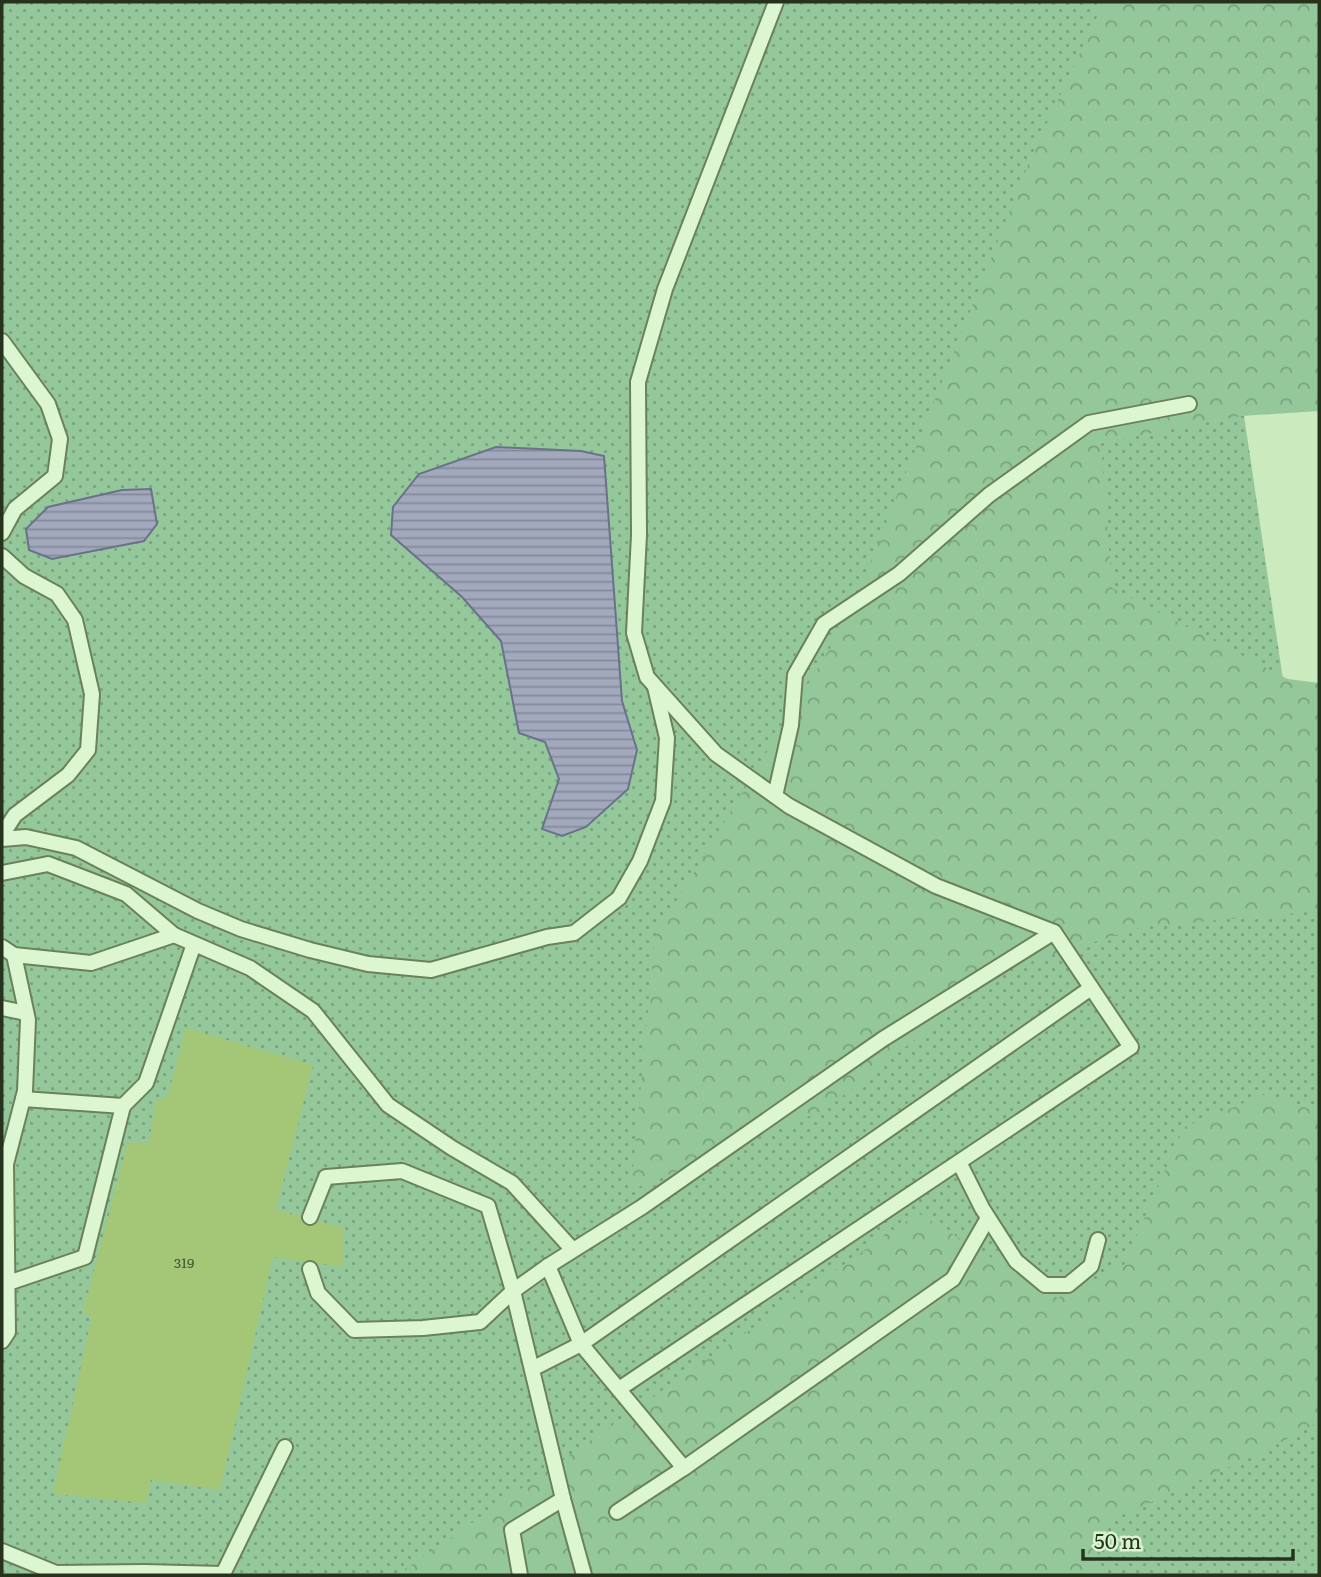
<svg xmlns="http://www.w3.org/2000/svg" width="1321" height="1577" viewBox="0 0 1321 1577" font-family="Literata,serif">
<defs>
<pattern id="green-dots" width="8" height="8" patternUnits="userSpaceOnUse" patternTransform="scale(1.75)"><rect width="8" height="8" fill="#94c89b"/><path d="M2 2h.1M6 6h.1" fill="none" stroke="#79a37e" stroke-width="1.8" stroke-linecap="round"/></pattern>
<pattern id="forest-crowns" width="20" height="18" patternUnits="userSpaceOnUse" patternTransform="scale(1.75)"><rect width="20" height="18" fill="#94c89b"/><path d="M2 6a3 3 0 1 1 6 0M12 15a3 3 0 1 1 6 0" fill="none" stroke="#79a37e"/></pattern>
<pattern id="water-rules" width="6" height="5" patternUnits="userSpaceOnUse" patternTransform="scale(1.75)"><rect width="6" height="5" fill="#a2a9bd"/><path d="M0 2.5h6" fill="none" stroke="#848a99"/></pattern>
</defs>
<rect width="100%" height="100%" fill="#cbebbf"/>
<path fill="url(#green-dots)" d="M 2,2 L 1183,2 L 1294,754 L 1319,776 L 1319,1570 L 1317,1575 L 2,1575 Z"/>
<g fill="url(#forest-crowns)">
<path d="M 1104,2 L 1319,2 L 1319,411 L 1241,416 L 1101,443 L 1112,588 L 1288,679 L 1319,683 L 1319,911 L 1143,927 L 1004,970 L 826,1109 L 631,1190 L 655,936 L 849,617 L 1031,157 Z"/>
<path d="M 1266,1094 L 1319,1112 L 1319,1422 L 1258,1454 L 1109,1521 L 1097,1575 L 405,1575 L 404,1570 L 918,1213 L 1058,1298 L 1124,1265 L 1184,1127 Z"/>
</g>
<g fill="url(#water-rules)" stroke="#6a718a" stroke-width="2">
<path d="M 496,447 L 581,451 L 604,456 L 622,701 L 637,750 L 628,789 L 586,827 L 562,836 L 542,829 L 559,779 L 545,742 L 519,733 L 501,641 L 462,597 L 391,535 L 393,507 L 419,474 Z"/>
<path d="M 151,489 L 157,524 L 144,541 L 52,559 L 29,550 L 26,529 L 48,507 L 122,490 Z"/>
</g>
<path fill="#a4c777" d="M 186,1028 L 313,1065 L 276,1210 L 344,1228 L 344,1267 L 273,1257 L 220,1490 L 151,1480 L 146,1503 L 53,1494 L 92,1316 L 83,1312 L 128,1142 L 149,1143 L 156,1099 L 167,1098 Z"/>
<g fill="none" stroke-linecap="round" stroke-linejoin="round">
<defs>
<g id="service">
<path d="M 776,2 L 665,289 L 638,382 L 639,535 L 634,633 L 647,677 L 716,754 L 789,806 L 936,886 L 1054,932"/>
<path d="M 2,341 L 48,404 L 60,439 L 55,476 L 15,509 L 2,533"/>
<path d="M 2,556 L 24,576 L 57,594 L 75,620 L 92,694 L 88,750 L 68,775 L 15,815 L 2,835"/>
<path d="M 775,796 L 791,725 L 795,675 L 824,624 L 899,574 L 989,495 L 1089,423 L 1189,404"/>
<path d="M 2,839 L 26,837 L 76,848 L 198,911 L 241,929 L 310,950 L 368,964 L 431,970 L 547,937 L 574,933 L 619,898 L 640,861 L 663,801 L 667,738 L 655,687"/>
<path d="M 2,873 L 48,864 L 126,894 L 174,935 L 250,968 L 313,1011 L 388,1105 L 452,1148 L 512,1183 L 572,1249"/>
<path d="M 2,947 L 14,955 L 91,963 L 174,935"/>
<path d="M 2,1008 L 26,1013"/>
<path d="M 23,1099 L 123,1106 L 146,1083 L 194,944"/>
<path d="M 959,1162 L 982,1208 L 1016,1261 L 1045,1285 L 1068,1285 L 1091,1266 L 1098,1240"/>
<path d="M 310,1217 L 326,1177 L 402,1171 L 488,1206 L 513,1291 L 480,1322 L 423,1328 L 354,1330 L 318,1293 L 310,1269"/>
<path d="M 548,1266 L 642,1207 L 883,1039 L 1054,932 L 1131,1047 L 619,1389"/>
<path d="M 8,1283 L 85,1257 L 123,1106"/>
<path d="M 2,1341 L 8,1332 L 6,1164 L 25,1091 L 28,1020 L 14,955"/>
<path d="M 532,1369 L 581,1344 L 548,1266 L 513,1291 L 563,1499 L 584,1575"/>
<path d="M 684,1468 L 953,1279 L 988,1218"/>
<path d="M 617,1512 L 684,1468 L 581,1344 L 1091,988"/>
<path d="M 2,1551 L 56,1573 L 144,1572 L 223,1574 L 285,1447"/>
<path d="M 520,1575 L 512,1530 L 563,1499"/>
</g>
</defs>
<use href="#service" stroke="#6b8258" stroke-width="18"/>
<use href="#service" stroke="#dcf6d1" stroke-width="14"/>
</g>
<g text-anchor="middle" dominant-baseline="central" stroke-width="6" stroke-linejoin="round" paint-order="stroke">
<g font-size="14" fill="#465733">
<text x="184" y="1262">319</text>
</g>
</g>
<rect width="1321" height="1577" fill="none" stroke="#27321c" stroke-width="7"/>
<path d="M1083 1549v10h210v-10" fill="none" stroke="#27321c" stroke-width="3.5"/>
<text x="1094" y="1549" font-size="21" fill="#27321c" stroke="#d8f3ce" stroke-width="5" paint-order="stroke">50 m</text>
</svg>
